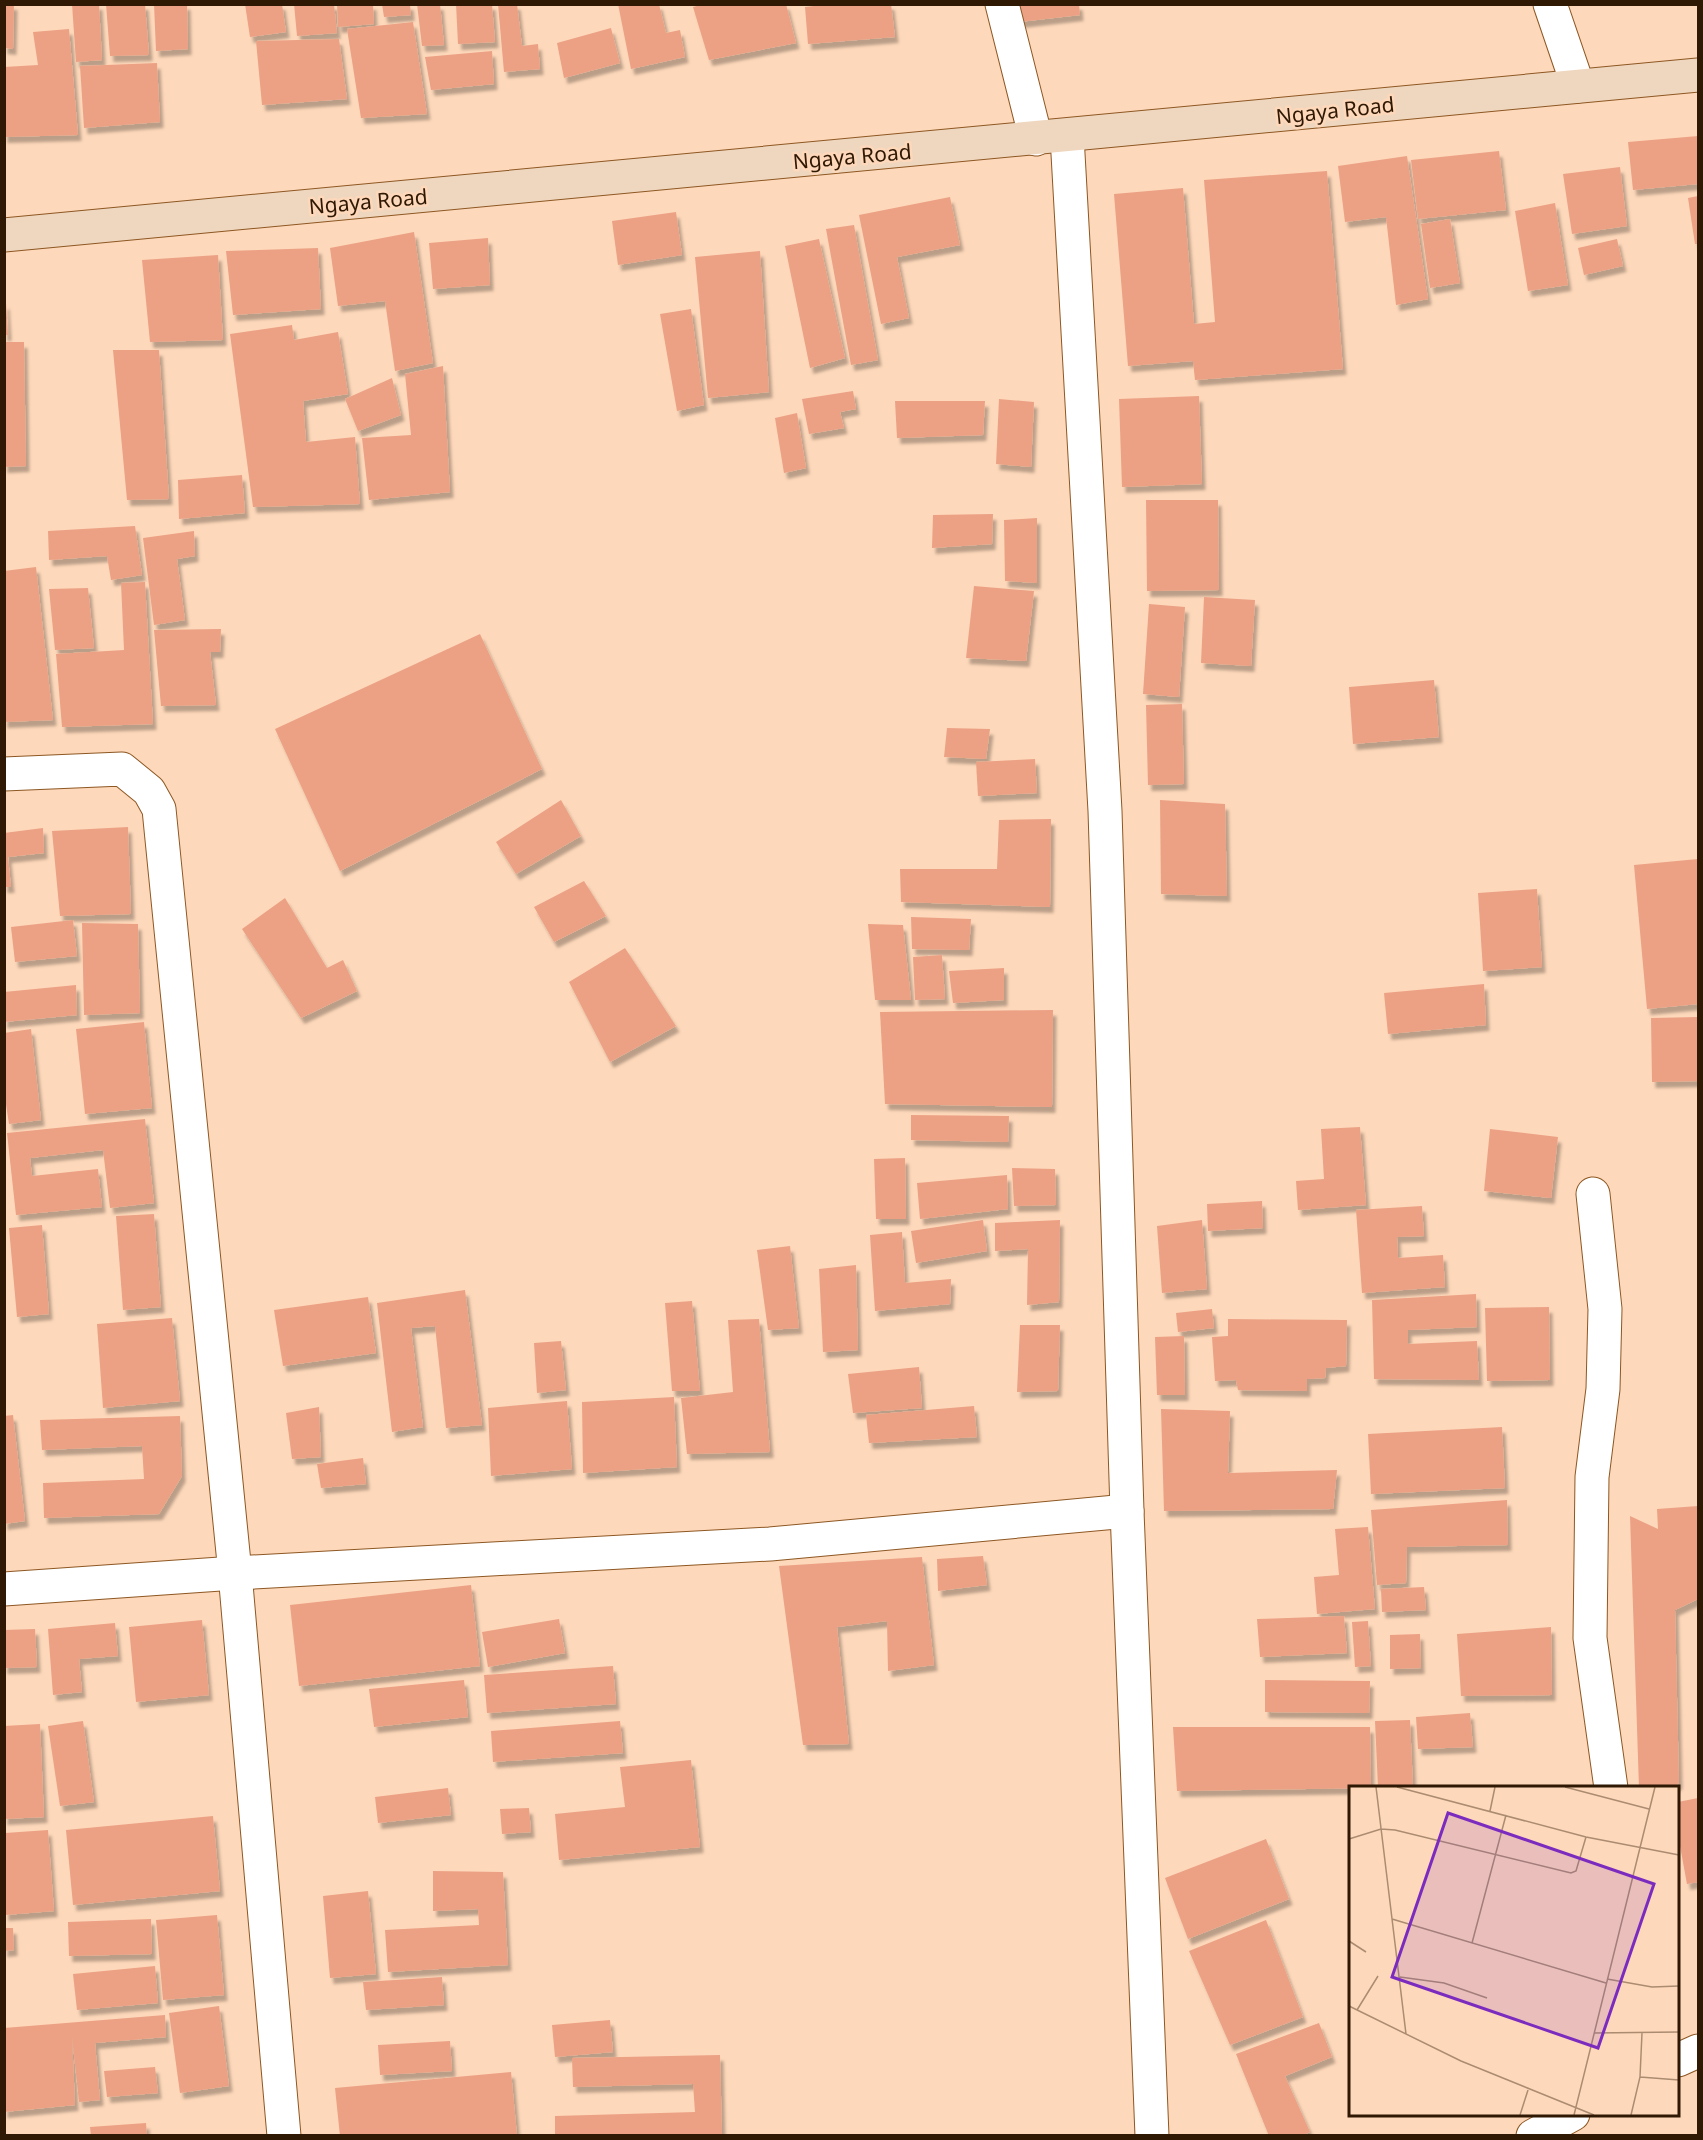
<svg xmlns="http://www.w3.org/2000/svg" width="1703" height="2140" viewBox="0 0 1703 2140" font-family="'Noto Sans',sans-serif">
<defs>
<filter id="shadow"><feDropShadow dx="3.5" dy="6" stdDeviation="1.5" flood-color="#0004"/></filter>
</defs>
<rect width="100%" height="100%" fill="#fed8ba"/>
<g fill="#eca185" filter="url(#shadow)">
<path d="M 4,4 L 14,4 L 13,49 L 4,48 Z"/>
<path d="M 72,4 L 99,4 L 102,60 L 76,62 Z"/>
<path d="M 106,4 L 145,4 L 149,55 L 110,56 Z"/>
<path d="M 154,4 L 187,4 L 188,49 L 156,51 Z"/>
<path d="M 245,4 L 282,4 L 286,32 L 250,37 Z"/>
<path d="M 294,4 L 334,4 L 337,33 L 297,36 Z"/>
<path d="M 337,4 L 373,4 L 374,24 L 338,27 Z"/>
<path d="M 382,4 L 410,4 L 411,15 L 384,17 Z"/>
<path d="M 417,4 L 440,4 L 444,45 L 422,46 Z"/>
<path d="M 456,4 L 492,4 L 495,42 L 458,44 Z"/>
<path d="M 498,4 L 517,4 L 522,46 L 538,44 L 540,69 L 504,72 Z"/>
<path d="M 618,4 L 659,4 L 666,33 L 680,30 L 685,57 L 631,69 Z"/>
<path d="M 704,4 L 786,4 L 796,43 L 709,60 L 693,7 Z"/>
<path d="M 832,4 L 891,4 L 895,37 L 808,44 L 805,7 Z"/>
<path d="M 998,4 L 1079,4 L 1080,15 L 1001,24 Z"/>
<path d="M 413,22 L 427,114 L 361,118 L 347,29 Z"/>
<path d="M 611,28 L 620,63 L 564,78 L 557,43 Z"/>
<path d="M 69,29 L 78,135 L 4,137 L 4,67 L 38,65 L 33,32 Z"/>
<path d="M 339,39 L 347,99 L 262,105 L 256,41 Z"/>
<path d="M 492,51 L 494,84 L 431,90 L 425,57 Z"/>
<path d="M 157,63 L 160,122 L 84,128 L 80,66 Z"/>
<path d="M 1698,136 L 1698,184 L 1633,190 L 1628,142 Z"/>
<path d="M 1499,151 L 1506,210 L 1418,219 L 1411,160 Z"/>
<path d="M 1407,156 L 1428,299 L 1396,305 L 1386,217 L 1345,222 L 1338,166 Z"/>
<path d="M 1620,167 L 1627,226 L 1572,234 L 1563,174 Z"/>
<path d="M 1327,171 L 1343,369 L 1195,380 L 1193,361 L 1128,366 L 1114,194 L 1183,188 L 1194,324 L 1215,322 L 1204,180 Z"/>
<path d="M 1698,196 L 1698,244 L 1695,244 L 1688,198 Z"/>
<path d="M 950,197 L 960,245 L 897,257 L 909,318 L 881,324 L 859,215 Z"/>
<path d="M 1555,203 L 1568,285 L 1528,291 L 1515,211 Z"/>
<path d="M 676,212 L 682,255 L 618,265 L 612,221 Z"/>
<path d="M 1450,219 L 1460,283 L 1430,288 L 1421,224 Z"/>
<path d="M 854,225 L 878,360 L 851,365 L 826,229 Z"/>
<path d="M 414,232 L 433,363 L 395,371 L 385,301 L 338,306 L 330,248 Z"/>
<path d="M 488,238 L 490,285 L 433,289 L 429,243 Z"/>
<path d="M 819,239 L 845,358 L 810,368 L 785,246 Z"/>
<path d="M 1617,239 L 1623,266 L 1584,275 L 1578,248 Z"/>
<path d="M 318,248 L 321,309 L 233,315 L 226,251 Z"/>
<path d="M 760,251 L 769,392 L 708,398 L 695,257 Z"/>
<path d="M 218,255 L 223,340 L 150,342 L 142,260 Z"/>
<path d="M 6,303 L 8,335 L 4,335 L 4,304 Z"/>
<path d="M 691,309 L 704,405 L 677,411 L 660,314 Z"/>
<path d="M 292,325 L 294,340 L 338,332 L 348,394 L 303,401 L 306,442 L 355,437 L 360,504 L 253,507 L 230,334 Z"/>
<path d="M 4,342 L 24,342 L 26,466 L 4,467 Z"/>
<path d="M 113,350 L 159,350 L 169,499 L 127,500 Z"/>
<path d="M 443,366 L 450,492 L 369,500 L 362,438 L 411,435 L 405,374 Z"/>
<path d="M 392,378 L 401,415 L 358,431 L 345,399 Z"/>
<path d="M 853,391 L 856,409 L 840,412 L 844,428 L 809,434 L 802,399 Z"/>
<path d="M 1199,396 L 1202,484 L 1122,487 L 1119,399 Z"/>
<path d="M 999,399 L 1034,402 L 1031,467 L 996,464 Z"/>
<path d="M 895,401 L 985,401 L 983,435 L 897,438 Z"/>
<path d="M 797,413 L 806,468 L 784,473 L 775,418 Z"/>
<path d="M 242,475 L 245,513 L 179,519 L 178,480 Z"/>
<path d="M 1146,500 L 1218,500 L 1219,590 L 1147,591 Z"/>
<path d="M 993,514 L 992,544 L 932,548 L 933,515 Z"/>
<path d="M 1037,518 L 1037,583 L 1005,581 L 1004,520 Z"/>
<path d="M 135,526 L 142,575 L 111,580 L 107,556 L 49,560 L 48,531 Z"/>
<path d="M 194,531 L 195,556 L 177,559 L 185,620 L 154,625 L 143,538 Z"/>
<path d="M 36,567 L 53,720 L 4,722 L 4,571 Z"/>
<path d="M 145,582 L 153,724 L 62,727 L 56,654 L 124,650 L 121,583 Z"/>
<path d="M 974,586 L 1034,591 L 1026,661 L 966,658 Z"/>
<path d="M 88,588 L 94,648 L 55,650 L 49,589 Z"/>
<path d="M 1204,597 L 1255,600 L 1251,666 L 1201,663 Z"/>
<path d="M 1149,604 L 1185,607 L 1179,697 L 1143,694 Z"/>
<path d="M 221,629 L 220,652 L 210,652 L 216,705 L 161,706 L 154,630 Z"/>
<path d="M 480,634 L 542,769 L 340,871 L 275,729 Z"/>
<path d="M 1434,680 L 1439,737 L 1353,744 L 1349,687 Z"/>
<path d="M 1182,704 L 1184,784 L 1148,785 L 1146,705 Z"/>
<path d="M 947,728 L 990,729 L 986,759 L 944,757 Z"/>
<path d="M 1035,759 L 1037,793 L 978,796 L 976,762 Z"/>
<path d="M 561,800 L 581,836 L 516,874 L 496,842 Z"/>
<path d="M 1160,800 L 1225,804 L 1227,896 L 1161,894 Z"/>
<path d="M 1051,819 L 1050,907 L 901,902 L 900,869 L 997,869 L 999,820 Z"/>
<path d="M 128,827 L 131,914 L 60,916 L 52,831 Z"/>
<path d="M 43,828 L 44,853 L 8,857 L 11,887 L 4,887 L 4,833 Z"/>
<path d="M 1698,859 L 1698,1004 L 1647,1009 L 1634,865 Z"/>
<path d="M 584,881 L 606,916 L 554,942 L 534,907 Z"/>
<path d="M 1537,889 L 1542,967 L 1483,971 L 1478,893 Z"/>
<path d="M 285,898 L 327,968 L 343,960 L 357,991 L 301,1018 L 242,929 Z"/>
<path d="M 911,917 L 971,919 L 969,950 L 912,949 Z"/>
<path d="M 73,920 L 77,956 L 15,962 L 11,927 Z"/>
<path d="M 82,923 L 138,924 L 140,1013 L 84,1015 Z"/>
<path d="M 868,924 L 903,925 L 911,1000 L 875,1000 Z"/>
<path d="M 625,948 L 676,1026 L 610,1062 L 569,982 Z"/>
<path d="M 942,955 L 945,999 L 915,1000 L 913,957 Z"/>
<path d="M 1004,968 L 1004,1000 L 953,1003 L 949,971 Z"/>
<path d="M 1484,984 L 1486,1025 L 1388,1034 L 1384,993 Z"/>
<path d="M 76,985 L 77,1015 L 4,1022 L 4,992 Z"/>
<path d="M 1053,1010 L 1052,1107 L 885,1104 L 880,1012 Z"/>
<path d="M 1698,1017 L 1698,1081 L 1652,1082 L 1651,1018 Z"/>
<path d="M 144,1022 L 152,1108 L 85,1114 L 76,1029 Z"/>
<path d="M 31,1029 L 41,1120 L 9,1124 L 4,1091 L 4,1033 Z"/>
<path d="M 911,1115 L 1009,1116 L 1008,1142 L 911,1140 Z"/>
<path d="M 145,1119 L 154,1203 L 110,1208 L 103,1150 L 30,1158 L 32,1176 L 98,1169 L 102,1207 L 16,1215 L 7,1133 Z"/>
<path d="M 1360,1127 L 1366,1205 L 1298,1210 L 1296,1181 L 1324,1179 L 1321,1129 Z"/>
<path d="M 1490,1129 L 1558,1137 L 1551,1198 L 1484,1191 Z"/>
<path d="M 905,1158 L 906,1219 L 876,1219 L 874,1159 Z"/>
<path d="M 1012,1168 L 1055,1169 L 1056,1205 L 1014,1206 Z"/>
<path d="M 1007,1175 L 1008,1209 L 920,1219 L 917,1183 Z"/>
<path d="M 1262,1201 L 1263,1228 L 1208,1231 L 1207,1204 Z"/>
<path d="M 1422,1206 L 1424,1236 L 1397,1237 L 1398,1258 L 1443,1255 L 1445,1287 L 1362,1293 L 1356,1210 Z"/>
<path d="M 154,1214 L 161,1307 L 123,1310 L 116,1216 Z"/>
<path d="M 983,1220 L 987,1251 L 916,1263 L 911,1231 Z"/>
<path d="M 1060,1220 L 1059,1302 L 1027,1305 L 1028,1249 L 995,1251 L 995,1223 Z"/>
<path d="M 1202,1220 L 1207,1289 L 1162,1293 L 1157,1226 Z"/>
<path d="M 42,1225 L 49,1314 L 17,1317 L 9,1228 Z"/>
<path d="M 902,1232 L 905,1283 L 951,1279 L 950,1304 L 875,1311 L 870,1235 Z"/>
<path d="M 790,1246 L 799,1328 L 768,1330 L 757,1250 Z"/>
<path d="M 856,1265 L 858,1350 L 823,1352 L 819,1269 Z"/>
<path d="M 465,1290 L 482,1425 L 446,1428 L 435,1326 L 411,1328 L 423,1427 L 392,1432 L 377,1303 Z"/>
<path d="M 1476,1294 L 1477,1327 L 1408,1330 L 1408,1344 L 1477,1341 L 1479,1380 L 1374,1379 L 1372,1300 Z"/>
<path d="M 368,1297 L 376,1353 L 283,1366 L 274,1310 Z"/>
<path d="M 692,1301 L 700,1391 L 672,1391 L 665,1303 Z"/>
<path d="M 1549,1307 L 1550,1380 L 1487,1381 L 1485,1308 Z"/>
<path d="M 1212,1309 L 1214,1328 L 1178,1332 L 1176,1313 Z"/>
<path d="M 172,1318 L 180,1401 L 103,1408 L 97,1324 Z"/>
<path d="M 759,1319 L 770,1452 L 687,1454 L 681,1398 L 733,1392 L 728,1320 Z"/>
<path d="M 1228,1319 L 1347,1320 L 1346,1366 L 1326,1368 L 1325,1378 L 1307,1379 L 1307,1391 L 1238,1390 L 1236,1380 L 1215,1381 L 1212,1337 L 1228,1336 Z"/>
<path d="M 1020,1325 L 1060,1325 L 1058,1391 L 1017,1392 Z"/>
<path d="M 1184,1336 L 1185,1395 L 1157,1395 L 1155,1337 Z"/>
<path d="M 561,1341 L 566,1390 L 537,1393 L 534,1343 Z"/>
<path d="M 919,1367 L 922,1408 L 853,1413 L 848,1374 Z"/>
<path d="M 674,1397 L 677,1467 L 583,1473 L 582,1402 Z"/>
<path d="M 567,1401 L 572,1469 L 491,1476 L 488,1408 Z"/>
<path d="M 974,1406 L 977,1437 L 869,1443 L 866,1415 Z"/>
<path d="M 319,1407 L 321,1457 L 292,1459 L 286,1413 Z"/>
<path d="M 1161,1409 L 1230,1411 L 1228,1473 L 1337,1470 L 1333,1509 L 1164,1511 Z"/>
<path d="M 13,1415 L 25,1521 L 4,1524 L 4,1416 Z"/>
<path d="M 180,1416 L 182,1476 L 159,1514 L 44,1518 L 43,1483 L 144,1479 L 142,1446 L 42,1450 L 40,1420 Z"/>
<path d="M 1502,1427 L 1505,1488 L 1371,1494 L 1368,1434 Z"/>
<path d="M 363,1458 L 366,1484 L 321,1488 L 317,1464 Z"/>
<path d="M 1507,1500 L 1508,1545 L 1407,1547 L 1406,1583 L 1377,1585 L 1371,1510 Z"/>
<path d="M 1698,1506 L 1698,1599 L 1675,1610 L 1679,1783 L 1673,1788 L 1639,1788 L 1630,1516 L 1658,1529 L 1657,1509 Z"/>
<path d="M 1368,1527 L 1375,1609 L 1317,1614 L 1314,1577 L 1339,1575 L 1335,1529 Z"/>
<path d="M 983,1556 L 987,1585 L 938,1591 L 937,1559 Z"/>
<path d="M 922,1557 L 934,1665 L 888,1671 L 887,1621 L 837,1627 L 849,1744 L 803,1745 L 779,1566 Z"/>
<path d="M 471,1585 L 480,1666 L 299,1686 L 290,1605 Z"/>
<path d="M 1424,1587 L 1426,1610 L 1382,1612 L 1381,1589 Z"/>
<path d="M 1344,1616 L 1347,1653 L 1260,1657 L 1257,1619 Z"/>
<path d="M 559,1619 L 565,1653 L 488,1667 L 482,1632 Z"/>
<path d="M 202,1620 L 209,1695 L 136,1702 L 129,1627 Z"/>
<path d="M 1368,1621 L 1371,1666 L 1355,1667 L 1352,1622 Z"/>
<path d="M 115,1623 L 118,1656 L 79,1659 L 82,1692 L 53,1695 L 48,1629 Z"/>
<path d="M 1551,1627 L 1552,1695 L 1461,1696 L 1457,1634 Z"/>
<path d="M 35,1629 L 37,1667 L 4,1668 L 4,1630 Z"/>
<path d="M 1420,1634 L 1421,1668 L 1390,1669 L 1390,1635 Z"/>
<path d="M 613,1666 L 616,1704 L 487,1713 L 484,1675 Z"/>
<path d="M 464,1680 L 468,1717 L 374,1727 L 369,1689 Z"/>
<path d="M 1265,1680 L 1370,1681 L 1369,1713 L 1265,1712 Z"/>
<path d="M 1470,1713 L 1473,1747 L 1418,1749 L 1416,1717 Z"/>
<path d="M 1410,1720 L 1413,1787 L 1378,1788 L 1375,1721 Z"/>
<path d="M 83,1721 L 94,1802 L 60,1806 L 48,1726 Z"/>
<path d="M 620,1721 L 623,1753 L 493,1762 L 491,1731 Z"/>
<path d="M 40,1724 L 44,1817 L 4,1819 L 4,1726 Z"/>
<path d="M 1173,1727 L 1370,1727 L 1371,1788 L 1177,1791 Z"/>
<path d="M 691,1760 L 700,1847 L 559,1860 L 555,1814 L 625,1807 L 620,1767 Z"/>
<path d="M 448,1788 L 451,1815 L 378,1823 L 375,1797 Z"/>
<path d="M 1698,1798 L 1698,1882 L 1687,1884 L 1678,1835 L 1678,1802 Z"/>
<path d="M 529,1808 L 531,1832 L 502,1834 L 500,1809 Z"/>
<path d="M 213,1816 L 220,1891 L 73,1905 L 66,1830 Z"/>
<path d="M 48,1830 L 54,1911 L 5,1915 L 5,1833 Z"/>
<path d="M 1266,1839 L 1289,1899 L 1188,1939 L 1165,1878 Z"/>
<path d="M 433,1871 L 503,1872 L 508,1965 L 388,1972 L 385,1930 L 479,1925 L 478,1909 L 433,1911 Z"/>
<path d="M 368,1891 L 376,1974 L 330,1978 L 323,1896 Z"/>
<path d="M 217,1915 L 224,1995 L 163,2000 L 156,1920 Z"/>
<path d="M 151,1919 L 152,1954 L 69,1956 L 68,1922 Z"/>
<path d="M 1266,1920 L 1303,2017 L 1230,2045 L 1189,1951 Z"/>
<path d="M 4,1928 L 13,1928 L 14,1950 L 4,1951 Z"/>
<path d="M 155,1966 L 158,2003 L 77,2010 L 73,1974 Z"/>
<path d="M 442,1977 L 444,2005 L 366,2010 L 363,1982 Z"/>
<path d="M 219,2006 L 229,2086 L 180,2093 L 169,2013 Z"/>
<path d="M 165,2015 L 166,2037 L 95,2043 L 100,2100 L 79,2102 L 72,2036 L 75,2105 L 4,2112 L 4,2028 Z"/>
<path d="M 610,2020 L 613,2052 L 555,2057 L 552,2025 Z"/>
<path d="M 1319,2023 L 1332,2057 L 1285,2076 L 1310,2132 L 1301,2136 L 1269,2136 L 1236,2054 Z"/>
<path d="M 450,2041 L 452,2071 L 380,2075 L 378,2045 Z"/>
<path d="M 720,2055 L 722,2136 L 555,2136 L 555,2116 L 695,2112 L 693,2084 L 573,2087 L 572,2058 Z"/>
<path d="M 155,2067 L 158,2093 L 107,2097 L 104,2071 Z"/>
<path d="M 511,2072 L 517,2136 L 340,2136 L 335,2088 Z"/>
<path d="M 146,2123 L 147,2136 L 91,2136 L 90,2127 Z"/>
</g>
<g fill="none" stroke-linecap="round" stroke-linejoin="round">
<defs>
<g id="street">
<path d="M 1002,4 L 1036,139"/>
<path d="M 1550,4 L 1578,86"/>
<path d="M 1067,136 L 1105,811 L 1127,1511 L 1152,2136"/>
<path d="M 4,774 L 122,769 L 149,791 L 159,809 L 235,1573 L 284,2136"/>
<path d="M 1593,1194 L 1605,1309 L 1603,1389 L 1592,1477 L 1590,1638 L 1611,1788"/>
<path d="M 4,1589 L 235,1573 L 770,1544 L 1127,1511"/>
<path d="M 1678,2060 L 1698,2051"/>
<path d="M 1533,2136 L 1573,2114"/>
</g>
<path id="secondary" d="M 4,235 L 1698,75"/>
</defs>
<use href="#street" stroke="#8d5722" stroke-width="35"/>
<use href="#secondary" stroke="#8d5722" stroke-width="35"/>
<use href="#street" stroke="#fff" stroke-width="33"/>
<use href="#secondary" stroke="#efd7bf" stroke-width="33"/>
</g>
<g text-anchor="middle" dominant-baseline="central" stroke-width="5" stroke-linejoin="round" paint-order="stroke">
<g font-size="21" fill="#2f1904" stroke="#fed8ba">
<text transform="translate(1335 110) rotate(-6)">Ngaya Road</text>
<text transform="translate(852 156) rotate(-5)">Ngaya Road</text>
<text transform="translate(368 201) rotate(-5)">Ngaya Road</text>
</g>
</g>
<g transform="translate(1349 1786)">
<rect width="330" height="330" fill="#fed8ba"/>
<path fill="none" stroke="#ab8c71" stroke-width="1.5" d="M 27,1 L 57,248M 48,1 L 237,51 L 330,69M 216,1 L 300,23M 141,25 L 146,1M 0,53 L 32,43 L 46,44 L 222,87 L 227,85 L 237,51M 43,133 L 257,197M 0,155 L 17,166M 123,157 L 157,29M 51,191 L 95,197 L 138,212M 258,193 L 303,201 L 330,200M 0,220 L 112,275 L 245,329M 8,224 L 29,190M 245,247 L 330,246M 291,291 L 330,294M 171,329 L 179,304M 225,329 L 306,1M 282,329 L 291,291 L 293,247"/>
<path fill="#7b2cbf" fill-opacity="0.15" stroke="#7b2cbf" stroke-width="3" d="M 99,27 L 305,98 L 249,262 L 43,191 Z"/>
<rect width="330" height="330" fill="none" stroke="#2f1904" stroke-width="3"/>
</g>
<rect width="1703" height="2140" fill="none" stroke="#2f1904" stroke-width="12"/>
</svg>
